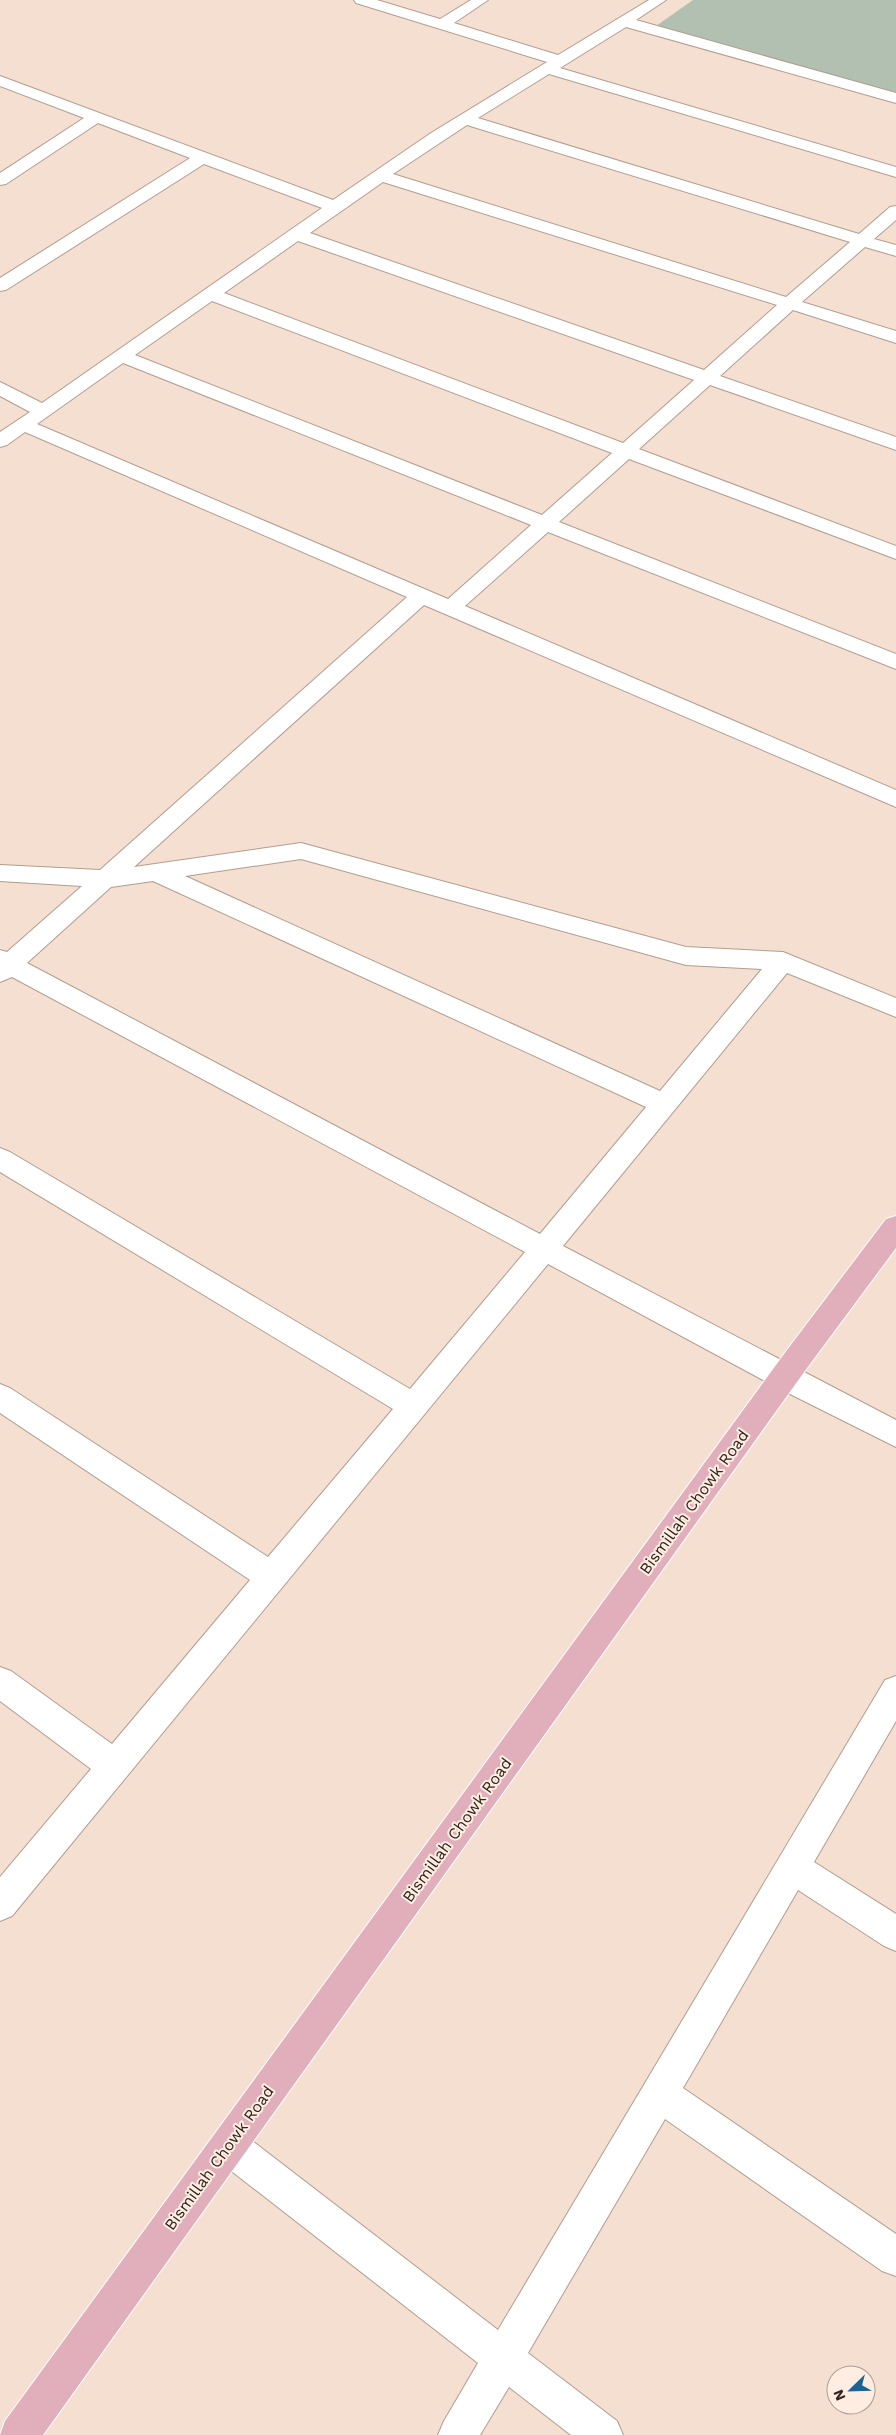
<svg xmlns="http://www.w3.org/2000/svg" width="896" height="2435" viewBox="0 0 896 2435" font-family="'Work Sans',sans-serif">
<rect width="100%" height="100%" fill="#f5dfd0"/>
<path fill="#b2c0b1" d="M 693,0 L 896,0 L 896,94 L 656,26 Z"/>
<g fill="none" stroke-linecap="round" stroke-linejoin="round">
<defs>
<g id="minor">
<path d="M 354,0 L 377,0 L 440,19 L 471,0 L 488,0 L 454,23 L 558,55 L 649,0 L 666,0 L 636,20 L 896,93 L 896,103 L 626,27 L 560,68 L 896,167 L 896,177 L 549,74 L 478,118 L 859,234 L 890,207 L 896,206 L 896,220 L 874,239 L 896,245 L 896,256 L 865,247 L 802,302 L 896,331 L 896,343 L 793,310 L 720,376 L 896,437 L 896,450 L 710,385 L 639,449 L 896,546 L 896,559 L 629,459 L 559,522 L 896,654 L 896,669 L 548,532 L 465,606 L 896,790 L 896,807 L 424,605 L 134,867 L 301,843 L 686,947 L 783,952 L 896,998 L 896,1017 L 787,973 L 563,1246 L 896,1420 L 896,1447 L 774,1386 L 548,1264 L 12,1916 L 0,1921 L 0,1877 L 91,1769 L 0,1701 L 0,1667 L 11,1671 L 112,1744 L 250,1580 L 0,1413 L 0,1384 L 10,1388 L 268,1557 L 393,1409 L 0,1172 L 0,1148 L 10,1152 L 410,1389 L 525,1252 L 12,977 L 0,982 L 0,950 L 7,952 L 82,886 L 0,881 L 0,865 L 100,870 L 407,597 L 25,432 L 7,445 L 0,447 L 0,432 L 30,412 L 0,396 L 0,382 L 42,403 L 322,208 L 204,164 L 6,290 L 0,291 L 0,278 L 190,158 L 98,123 L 6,184 L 0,185 L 0,173 L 84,118 L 0,86 L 0,76 L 333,200 L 431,133 L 547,62 L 356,3 ZM 467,125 L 850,242 L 786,297 L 393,174 ZM 383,182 L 777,305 L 704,370 L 310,233 ZM 298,241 L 694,380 L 623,443 L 224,293 ZM 212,301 L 612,453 L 542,515 L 135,355 ZM 123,363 L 531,525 L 448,599 L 37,424 ZM 301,859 L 686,965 L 762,969 L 660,1091 L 185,876 ZM 153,881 L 646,1107 L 540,1234 L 27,963 L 111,887 Z"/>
<path d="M 896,1676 L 896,1721 L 814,1862 L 896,1914 L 896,1951 L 884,1946 L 798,1890 L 683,2088 L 896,2234 L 896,2276 L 882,2271 L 665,2119 L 528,2353 L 617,2421 L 623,2435 L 571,2435 L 509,2387 L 480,2435 L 438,2435 L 444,2421 L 478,2363 L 216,2159 L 210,2146 L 216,2133 L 229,2127 L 242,2133 L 498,2330 L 885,1680 Z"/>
</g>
<path id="major" d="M 896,1216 L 896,1248 L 807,1368 L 43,2435 L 0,2435 L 5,2421 L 787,1350 L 886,1219 Z"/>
</defs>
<use href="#minor" stroke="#b19d8f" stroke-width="2"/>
<use href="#major" stroke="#fff" stroke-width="2"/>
<use href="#minor" fill="#fff" fill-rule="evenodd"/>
<use href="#major" fill="#e0afbb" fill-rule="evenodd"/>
</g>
<g text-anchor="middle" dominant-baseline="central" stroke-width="4" stroke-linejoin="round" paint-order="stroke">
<g font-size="16" fill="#2d251f" stroke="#ffede1">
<text transform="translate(694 1502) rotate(-54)">Bismillah Chowk Road</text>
<text transform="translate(457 1830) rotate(-54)">Bismillah Chowk Road</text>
<text transform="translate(219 2158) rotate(-54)">Bismillah Chowk Road</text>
</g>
</g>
<g transform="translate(851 2390) rotate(247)"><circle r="24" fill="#ffede1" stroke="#ab9d93"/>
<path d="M0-4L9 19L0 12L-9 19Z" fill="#1a6396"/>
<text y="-8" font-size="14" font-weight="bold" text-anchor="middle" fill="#2d251f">N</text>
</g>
</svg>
